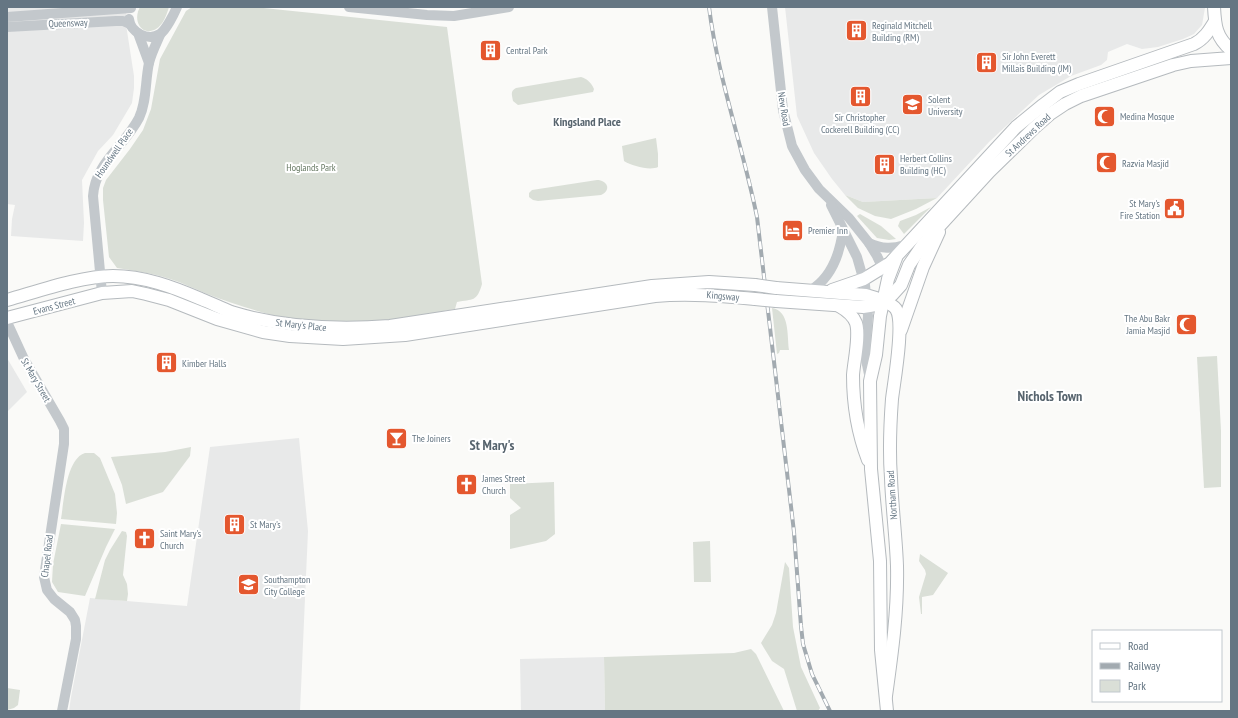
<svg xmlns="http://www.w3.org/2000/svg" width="1238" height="718" viewBox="0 0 1238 718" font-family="'PT Sans Narrow',sans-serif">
<rect width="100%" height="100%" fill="#fafaf8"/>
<g fill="#e8e9e9">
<path d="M 7,7 L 128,7 L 125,18 L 134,76 L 134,88 L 132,103 L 113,135 L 98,151 L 82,180 L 84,223 L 83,241 L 11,236 L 12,219 L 15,205 L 7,204 Z"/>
<path d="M 785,7 L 1205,7 L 1205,8 L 1202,25 L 1194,34 L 1183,39 L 1158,47 L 1142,49 L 1127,44 L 1108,52 L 1107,60 L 1101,65 L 1071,76 L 1039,95 L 989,142 L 937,198 L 863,202 L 845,195 L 832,179 L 814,153 L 797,116 Z"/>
<path d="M 7,358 L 27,392 L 7,412 Z"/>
<path d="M 299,438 L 308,531 L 300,711 L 69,711 L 71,697 L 90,598 L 187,606 L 210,447 Z"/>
<path d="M 604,657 L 605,711 L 521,711 L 520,659 Z"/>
</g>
<g fill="#dadfd7">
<path d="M 140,7 L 169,7 C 167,14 163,25 156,29 C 142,37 132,21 140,7 Z"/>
<path d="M 192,7 L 254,7 L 447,27 L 482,284 C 477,302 473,299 457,302 L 455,309 C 432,313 409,319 386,321 C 347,325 305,323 268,314 C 247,308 227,302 207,294 C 195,289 183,283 170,279 C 153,273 135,271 117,268 L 109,257 L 103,200 L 103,188 L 106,180 L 130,149 L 143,130 L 151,109 L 160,59 L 186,11 Z"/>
<path d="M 581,77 C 587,79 591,82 594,89 L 593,92 L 518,105 L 513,101 C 512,95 510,91 516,88 Z"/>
<path d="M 656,138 L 658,154 L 658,167 C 650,171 632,166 624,161 L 622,146 Z"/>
<path d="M 597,180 C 607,180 612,190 601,195 L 538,201 L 533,200 L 529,197 L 529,193 L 532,190 Z"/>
<path d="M 845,195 L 863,202 L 937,198 L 916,209 L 891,219 L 875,216 L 858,208 Z"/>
<path d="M 931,207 L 904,234 L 898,226 L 900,221 L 916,215 Z"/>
<path d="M 860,214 L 881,226 L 896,239 L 889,240 L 877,238 L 857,216 Z"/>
<path d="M 772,308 C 790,311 787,335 789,350 L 780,350 L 779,353 L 777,354 Z"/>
<path d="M 1217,356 L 1221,431 L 1221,487 L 1204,488 L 1197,357 Z"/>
<path d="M 191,447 L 190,456 L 163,492 L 126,504 L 122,485 L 111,457 L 165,452 Z"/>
<path d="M 85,453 L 94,453 L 100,458 L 115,494 L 117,513 L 116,524 L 61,519 C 64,501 66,459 85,453 Z"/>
<path d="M 554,482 L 555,534 L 546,541 L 510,549 L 510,515 L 521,508 L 510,498 L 510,484 Z"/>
<path d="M 61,524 L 115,529 L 106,547 L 85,596 L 58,592 L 52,582 L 53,564 Z"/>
<path d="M 122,531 L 126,532 L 127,536 L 123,575 L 127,584 L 128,594 L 127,601 L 95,599 L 105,560 L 110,550 Z"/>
<path d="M 710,541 L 711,582 L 694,582 L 693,542 Z"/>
<path d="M 920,554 L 948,573 L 933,595 L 922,597 L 922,614 L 921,614 L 919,597 L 926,574 L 925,570 L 919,561 Z"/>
<path d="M 785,562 L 789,568 L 793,627 L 801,667 L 820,708 L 818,711 L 797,711 L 784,669 L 772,661 L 761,643 L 772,625 L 776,613 Z"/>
<path d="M 751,649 L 756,654 L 784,711 L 605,711 L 604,657 L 734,653 Z"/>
<path d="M 7,688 L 20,690 L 18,705 L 14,708 L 7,710 Z"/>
</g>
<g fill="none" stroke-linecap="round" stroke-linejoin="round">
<defs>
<g id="primary">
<path d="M 1214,7 C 1215,26 1216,37 1231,50"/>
<path d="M 776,288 L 866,295 C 874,297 892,303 896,309 C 905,322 894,382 892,399 C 890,426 889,452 891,478 C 892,507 896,537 897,566 C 898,610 892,653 886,696"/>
<path d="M 832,290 L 864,279 L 890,263 L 1016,127 L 1043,105 L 1060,92 L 1079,84 L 1194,44 C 1204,39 1209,31 1215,21"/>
<path d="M 7,300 C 39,291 81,276 113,276 C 144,276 173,287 201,299 C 211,303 221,308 231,312 C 283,328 336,330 390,326 L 652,286 L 709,282 L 755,285"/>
<path d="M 776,301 L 863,307 L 876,305 L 892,295 L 901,285 L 909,265 L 924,243 L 989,172 L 1034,128 L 1050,114 L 1065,104 L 1081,96 L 1173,65 L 1191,61 L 1231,58"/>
<path d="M 839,306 C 846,310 853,315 856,323 C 860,336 854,361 853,375 C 853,403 858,434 868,460"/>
<path d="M 7,318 L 102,293 L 132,291 L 146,294 L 169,300 L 217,319 L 263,332 L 290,336 L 343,339 L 405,335 L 655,296 C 689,293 722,296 755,299"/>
<path d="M 901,330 L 923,267 L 939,232"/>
<path d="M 887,711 L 881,650 L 880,561 L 871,469 L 870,381 L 876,355 L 880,316 L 888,279 L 896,258"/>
</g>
</defs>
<use href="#primary" stroke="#b5babe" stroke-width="14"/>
<g stroke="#c3c8cc" stroke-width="10">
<path d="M 349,7 L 427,15 L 454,16 L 509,7"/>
<path d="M 772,7 L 783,110 L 792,146 L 805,170 L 819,189 L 849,218 L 869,243 L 877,256 L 886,275"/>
<path d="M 7,17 L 131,8"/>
<path d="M 129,19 C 130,32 148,42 160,34 C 166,30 174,14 177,7"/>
<path d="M 7,27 L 116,21 L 123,21 L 130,24"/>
<path d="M 138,33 L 149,63"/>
<path d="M 831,205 L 857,257 L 865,285 L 868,316 L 865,355 L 870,379"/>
<path d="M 869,243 C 882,249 892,249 905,245"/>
<path d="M 811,290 C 832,277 840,253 843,230"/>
<path d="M 102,293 L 93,196 C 95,163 124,147 139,118 C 147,101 145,81 149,63 C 151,54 156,44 160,35"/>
<path d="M 7,322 L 24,359 L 60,421 L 64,429 L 64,444 L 44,577 L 47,590 L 54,599 L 70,612 L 75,620 L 76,626 L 76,639 L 62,711"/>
</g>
<use href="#primary" stroke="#fff" stroke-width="12"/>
<defs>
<path id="rail" d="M 709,7 C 718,79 743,147 757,217 L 794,532 L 801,626 L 803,644 L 812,674 L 830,711"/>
</defs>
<use href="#rail" stroke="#a2aab0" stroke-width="4"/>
<use href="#rail" stroke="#fff" stroke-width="2.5" stroke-dasharray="8" stroke-linecap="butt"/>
<defs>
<g id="primary-bridge">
<path d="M 755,285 L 776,288"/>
<path d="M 755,299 L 776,301"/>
</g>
</defs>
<use href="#primary-bridge" stroke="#b5babe" stroke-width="14" stroke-linecap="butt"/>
<use href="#primary-bridge" stroke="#fff" stroke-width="12"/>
</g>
<defs>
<symbol id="building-square" viewBox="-11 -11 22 22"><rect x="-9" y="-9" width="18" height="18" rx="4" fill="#e4572e" stroke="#fff"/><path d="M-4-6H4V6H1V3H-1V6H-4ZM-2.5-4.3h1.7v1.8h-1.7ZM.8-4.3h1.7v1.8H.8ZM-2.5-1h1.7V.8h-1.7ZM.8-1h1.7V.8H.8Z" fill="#fff"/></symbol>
<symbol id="university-square" viewBox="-11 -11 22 22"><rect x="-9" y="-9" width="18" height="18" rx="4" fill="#e4572e" stroke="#fff"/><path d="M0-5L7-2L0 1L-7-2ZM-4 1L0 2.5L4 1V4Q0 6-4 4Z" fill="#fff"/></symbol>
<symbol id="mosque-square" viewBox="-11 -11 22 22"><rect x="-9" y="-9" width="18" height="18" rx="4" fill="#e4572e" stroke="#fff"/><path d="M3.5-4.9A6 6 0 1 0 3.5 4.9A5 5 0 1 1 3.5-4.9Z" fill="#fff"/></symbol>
<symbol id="civic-square" viewBox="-11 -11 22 22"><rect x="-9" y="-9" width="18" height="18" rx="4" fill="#e4572e" stroke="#fff"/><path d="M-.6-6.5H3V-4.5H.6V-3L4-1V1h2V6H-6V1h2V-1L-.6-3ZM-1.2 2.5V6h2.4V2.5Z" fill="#fff"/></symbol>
<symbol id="hotel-square" viewBox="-11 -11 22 22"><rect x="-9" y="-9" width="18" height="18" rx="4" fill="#e4572e" stroke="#fff"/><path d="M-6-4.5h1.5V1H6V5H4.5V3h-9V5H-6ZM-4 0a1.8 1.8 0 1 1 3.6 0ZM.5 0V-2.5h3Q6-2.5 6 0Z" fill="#fff"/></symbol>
<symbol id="bar-square" viewBox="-11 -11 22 22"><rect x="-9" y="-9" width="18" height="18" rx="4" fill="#e4572e" stroke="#fff"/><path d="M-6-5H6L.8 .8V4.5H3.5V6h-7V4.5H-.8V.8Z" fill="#fff"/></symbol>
<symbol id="church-square" viewBox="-11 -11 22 22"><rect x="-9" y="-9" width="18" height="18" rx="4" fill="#e4572e" stroke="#fff"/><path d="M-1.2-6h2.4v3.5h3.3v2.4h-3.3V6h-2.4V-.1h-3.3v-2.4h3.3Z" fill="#fff"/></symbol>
</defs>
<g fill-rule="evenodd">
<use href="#building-square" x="844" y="18" width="25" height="25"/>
<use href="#building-square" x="478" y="38" width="25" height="25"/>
<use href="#building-square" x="974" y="50" width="25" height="25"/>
<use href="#building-square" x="848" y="84" width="25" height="25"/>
<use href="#university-square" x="900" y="92" width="25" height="25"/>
<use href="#mosque-square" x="1092" y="104" width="25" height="25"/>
<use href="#mosque-square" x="1094" y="150" width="25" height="25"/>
<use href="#building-square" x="872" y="152" width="25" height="25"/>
<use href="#civic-square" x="1162" y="196" width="25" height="25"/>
<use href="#hotel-square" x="780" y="218" width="25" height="25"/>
<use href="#mosque-square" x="1174" y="312" width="25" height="25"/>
<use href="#building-square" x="154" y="350" width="25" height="25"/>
<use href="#bar-square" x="384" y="426" width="25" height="25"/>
<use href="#church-square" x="454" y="472" width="25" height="25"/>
<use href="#building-square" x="222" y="512" width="25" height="25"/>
<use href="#church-square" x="132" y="526" width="25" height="25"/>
<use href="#university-square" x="236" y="572" width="25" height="25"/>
</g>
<g text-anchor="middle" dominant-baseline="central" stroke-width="4" stroke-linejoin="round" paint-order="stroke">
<g font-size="10" fill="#657683" stroke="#fff">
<text transform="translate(68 23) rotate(-2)">Queensway</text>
<text transform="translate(784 109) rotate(81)">New Road</text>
<text transform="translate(1028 135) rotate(-43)">St Andrews Road</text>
<text transform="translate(114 153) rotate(-55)">Houndwell Place</text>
<text transform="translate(723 296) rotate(5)">Kingsway</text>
<text transform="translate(54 306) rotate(-15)">Evans Street</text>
<text transform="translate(301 325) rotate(6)">St Mary's Place</text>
<text transform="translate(36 380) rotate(60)">St Mary Street</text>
<text transform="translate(892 495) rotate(-94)">Northam Road</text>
<text transform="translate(47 556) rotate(-83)">Chapel Road</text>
</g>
<g font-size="10" fill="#657683" stroke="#fff" text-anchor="start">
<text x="872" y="25">Reginald Mitchell<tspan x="872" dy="12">Building (RM)</tspan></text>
<text x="506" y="50">Central Park</text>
<text x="1002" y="56">Sir John Everett<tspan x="1002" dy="12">Millais Building (JM)</tspan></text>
<text x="928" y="99">Solent<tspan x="928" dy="12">University</tspan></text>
<text x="1120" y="116">Medina Mosque</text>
<text x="860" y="117" text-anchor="middle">Sir Christopher<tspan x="860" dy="12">Cockerell Building (CC)</tspan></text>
<text x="900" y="158">Herbert Collins<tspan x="900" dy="12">Building (HC)</tspan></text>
<text x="1122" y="163">Razvia Masjid</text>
<text x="1160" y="203" text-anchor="end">St Mary's<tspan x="1160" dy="12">Fire Station</tspan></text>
<text x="808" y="230">Premier Inn</text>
<text x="1170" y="318" text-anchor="end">The Abu Bakr<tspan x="1170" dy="12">Jamia Masjid</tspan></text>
<text x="182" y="363">Kimber Halls</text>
<text x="412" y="438">The Joiners</text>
<text x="482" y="478">James Street<tspan x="482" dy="12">Church</tspan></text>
<text x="250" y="524">St Mary's</text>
<text x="160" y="533">Saint Mary's<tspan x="160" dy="12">Church</tspan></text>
<text x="264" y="579">Southampton<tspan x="264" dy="12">City College</tspan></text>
</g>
<g font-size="10" fill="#687a64" stroke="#fff">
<text x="311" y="167">Hoglands Park</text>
</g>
<g font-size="12" font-weight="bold" fill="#57646e" stroke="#fff">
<text x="587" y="121">Kingsland Place</text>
</g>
<g font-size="14" font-weight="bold" fill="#57646e" stroke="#fff">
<text x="1050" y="396">Nichols Town</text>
<text x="492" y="445">St Mary's</text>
</g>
</g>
<rect width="1238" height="718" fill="none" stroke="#657683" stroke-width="16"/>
<rect x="1092" y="630" width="130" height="72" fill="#ffffff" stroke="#c1c8cd"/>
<rect x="1100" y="643" width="20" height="6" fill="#ffffff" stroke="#c1c8cd"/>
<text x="1128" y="650" font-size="12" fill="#657683">Road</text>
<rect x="1100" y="663" width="20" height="6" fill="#a2aab0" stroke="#c1c8cd"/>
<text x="1128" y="670" font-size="12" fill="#657683">Railway</text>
<rect x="1100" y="680" width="20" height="12" fill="#dadfd7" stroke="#c1c8cd"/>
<text x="1128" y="690" font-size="12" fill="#657683">Park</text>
</svg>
